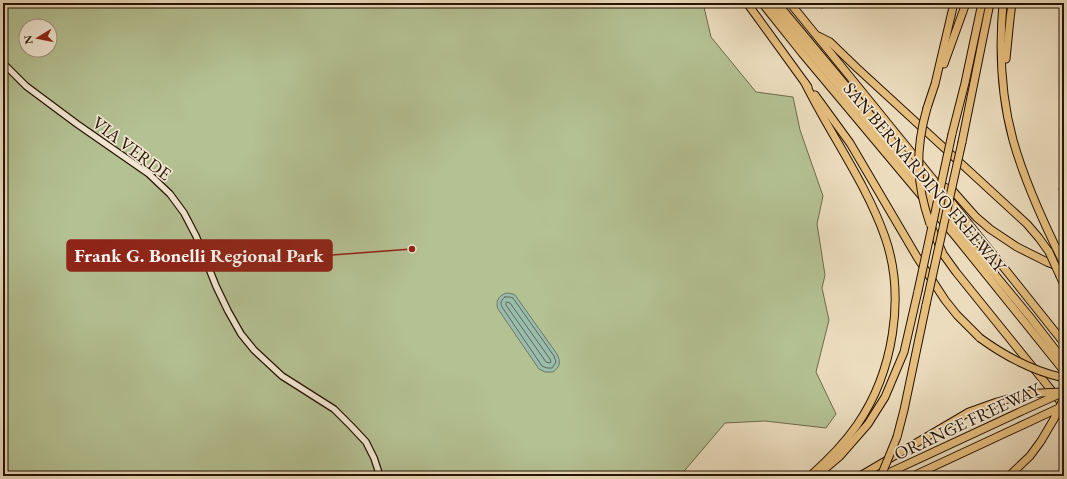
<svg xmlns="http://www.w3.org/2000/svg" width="1067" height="479" viewBox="0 0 1067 479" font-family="'EB Garamond',serif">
<rect width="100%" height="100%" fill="#ebdcbd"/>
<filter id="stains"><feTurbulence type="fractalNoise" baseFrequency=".005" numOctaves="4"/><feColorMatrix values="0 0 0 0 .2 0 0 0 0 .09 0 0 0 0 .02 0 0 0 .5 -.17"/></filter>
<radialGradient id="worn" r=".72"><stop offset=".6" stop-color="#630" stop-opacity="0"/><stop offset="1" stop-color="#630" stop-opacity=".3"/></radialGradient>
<path fill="#b4c193" stroke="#6d6a4a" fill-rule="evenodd" d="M 3,3 L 703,3 L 711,37 L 756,92 L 793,97 L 800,130 L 823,196 L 817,224 L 825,275 L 822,288 L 829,320 L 816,372 L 836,414 L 826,428 L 765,421 L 725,423 L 680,476 L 3,476 ZM 26,26 L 50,26 L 50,50 L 26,50 Z"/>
<path fill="#99bcac" stroke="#6b7867" d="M 507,293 L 513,294 L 515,295 L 557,354 C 561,362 560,367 553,372 L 545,372 L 539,369 L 498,309 C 495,301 499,295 507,293 Z"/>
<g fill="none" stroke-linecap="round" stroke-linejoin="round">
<g stroke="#606756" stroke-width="1">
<path d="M 505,297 L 510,297 L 513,298 L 554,356 L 556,362 L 552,368 L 547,368 L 542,366 L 502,307 C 500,303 501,300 505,297 Z"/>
<path d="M 507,302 L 510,303 L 550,359 L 551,362 L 550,363 L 546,362 L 506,305 L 506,303 Z"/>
</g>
<path stroke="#6b7867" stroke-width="1.5" d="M 1059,189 L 1064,197"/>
<defs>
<path id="tertiary" d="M 815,3 L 822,5 L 827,3"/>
<path id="secondary" d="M 3,63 L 26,86 L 77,124 L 149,174 L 170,194 L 184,213 L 196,236 L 216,286 L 228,311 L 241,334 L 254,350 L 282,376 L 334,409 L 351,426 L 366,442 L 374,458 L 380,476"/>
<g id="motorway">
<path d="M 747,3 L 808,87"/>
<path d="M 762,3 L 802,53 L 956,237 L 1064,371"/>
<path d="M 769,3 L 926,191 L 1030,317 L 1064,361"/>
<path d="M 777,3 L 952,213 L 961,218"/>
<path d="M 790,3 L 937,184 L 1064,343"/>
<path d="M 1003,3 C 999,48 1001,96 1013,140 C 1025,183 1044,224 1064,264"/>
<path d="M 818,36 L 830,42 L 857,68 L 1027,224 L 1039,238 L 1049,252"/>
<path d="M 1006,59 L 1010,19 L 1012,3"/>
<path d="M 944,64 L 966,3"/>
<path d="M 805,83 C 830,134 866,183 885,237 C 906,297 893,373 857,425 C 844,444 827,461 810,476"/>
<path d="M 815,95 L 850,143 L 917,257 L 945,300 L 957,315 L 980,338"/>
<path d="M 927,108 L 935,84 L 954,3"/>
<path d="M 952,134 L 965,83 L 982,3"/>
<path d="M 962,142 L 990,3"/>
<path d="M 938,184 L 953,191 L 976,217 L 990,229 L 1017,247 L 1047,262 L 1064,269"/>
<path d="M 931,226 L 943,254 L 956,272 L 1064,406"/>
<path d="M 1060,276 L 1064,285"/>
<path d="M 897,437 L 904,410 L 926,305"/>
<path d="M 820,473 L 840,456 L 868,424 L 885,397 L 904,352 L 918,291"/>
<path d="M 860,476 L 969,412 L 997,402 L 1023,395"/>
<path d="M 882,476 L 1024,410"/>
<path d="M 913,476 L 1029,422"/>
<path d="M 1009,476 L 1030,456 L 1041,441"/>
</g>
</defs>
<use href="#tertiary" stroke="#57442f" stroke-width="7"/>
<use href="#secondary" stroke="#261200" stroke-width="8"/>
<use href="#motorway" stroke="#261200" stroke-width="9"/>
<use href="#tertiary" stroke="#f2e8d4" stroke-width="5"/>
<use href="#secondary" stroke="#f2e8d4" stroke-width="5.5"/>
<use href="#motorway" stroke="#e6be7e" stroke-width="7"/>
<defs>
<g id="motorway-bridge">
<path d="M 927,108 C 915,150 916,184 930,224"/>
<path d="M 1049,252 L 1060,276"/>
<path d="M 918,291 L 952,134"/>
<path d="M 926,305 L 962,142"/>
<path d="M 980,338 C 1006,357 1033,371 1064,378"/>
<path d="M 1023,395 L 1040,393 L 1062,392"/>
<path d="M 1024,410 L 1064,392"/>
<path d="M 1029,422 L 1061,407"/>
<path d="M 1041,441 L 1054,419 L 1064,398"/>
<path d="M 881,476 L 897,437"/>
</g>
</defs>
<use href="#motorway-bridge" stroke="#261200" stroke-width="9" stroke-linecap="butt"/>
<use href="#motorway-bridge" stroke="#e6be7e" stroke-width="7"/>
</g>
<g text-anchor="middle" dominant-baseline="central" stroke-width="3.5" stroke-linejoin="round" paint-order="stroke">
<g font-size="18" fill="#261200" stroke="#f2e8d4">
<text transform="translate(132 148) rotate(37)">VIA VERDE</text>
<text transform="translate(925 177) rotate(50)">SAN BERNARDINO FREEWAY</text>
<text transform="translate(967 421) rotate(-25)">ORANGE FREEWAY</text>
</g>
</g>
<path fill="none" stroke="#8f2418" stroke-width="1.5" d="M412 249L332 255"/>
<circle fill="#8f2418" stroke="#f2e8d4" stroke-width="1.5" cx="412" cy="249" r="4"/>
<rect fill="#8f2418" stroke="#8f2418" stroke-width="1.5" x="67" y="240" width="265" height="31" rx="4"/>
<g font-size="19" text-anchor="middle" font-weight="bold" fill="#fff">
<text x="199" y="262">Frank G. Bonelli Regional Park</text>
</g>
<rect width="1067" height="479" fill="none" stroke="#ebdcbd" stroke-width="16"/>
<rect x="4" y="4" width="1059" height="471" fill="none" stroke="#261200" stroke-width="2"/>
<rect x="8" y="8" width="1051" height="463" fill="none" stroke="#261200"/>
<g transform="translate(38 38) rotate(260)"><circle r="19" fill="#f2e8d4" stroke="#a0927f"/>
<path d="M0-3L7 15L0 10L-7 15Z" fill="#8f2418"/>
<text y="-6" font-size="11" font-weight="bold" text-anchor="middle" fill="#261200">N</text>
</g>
<rect width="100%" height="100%" filter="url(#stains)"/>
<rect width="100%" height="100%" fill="url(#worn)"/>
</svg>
